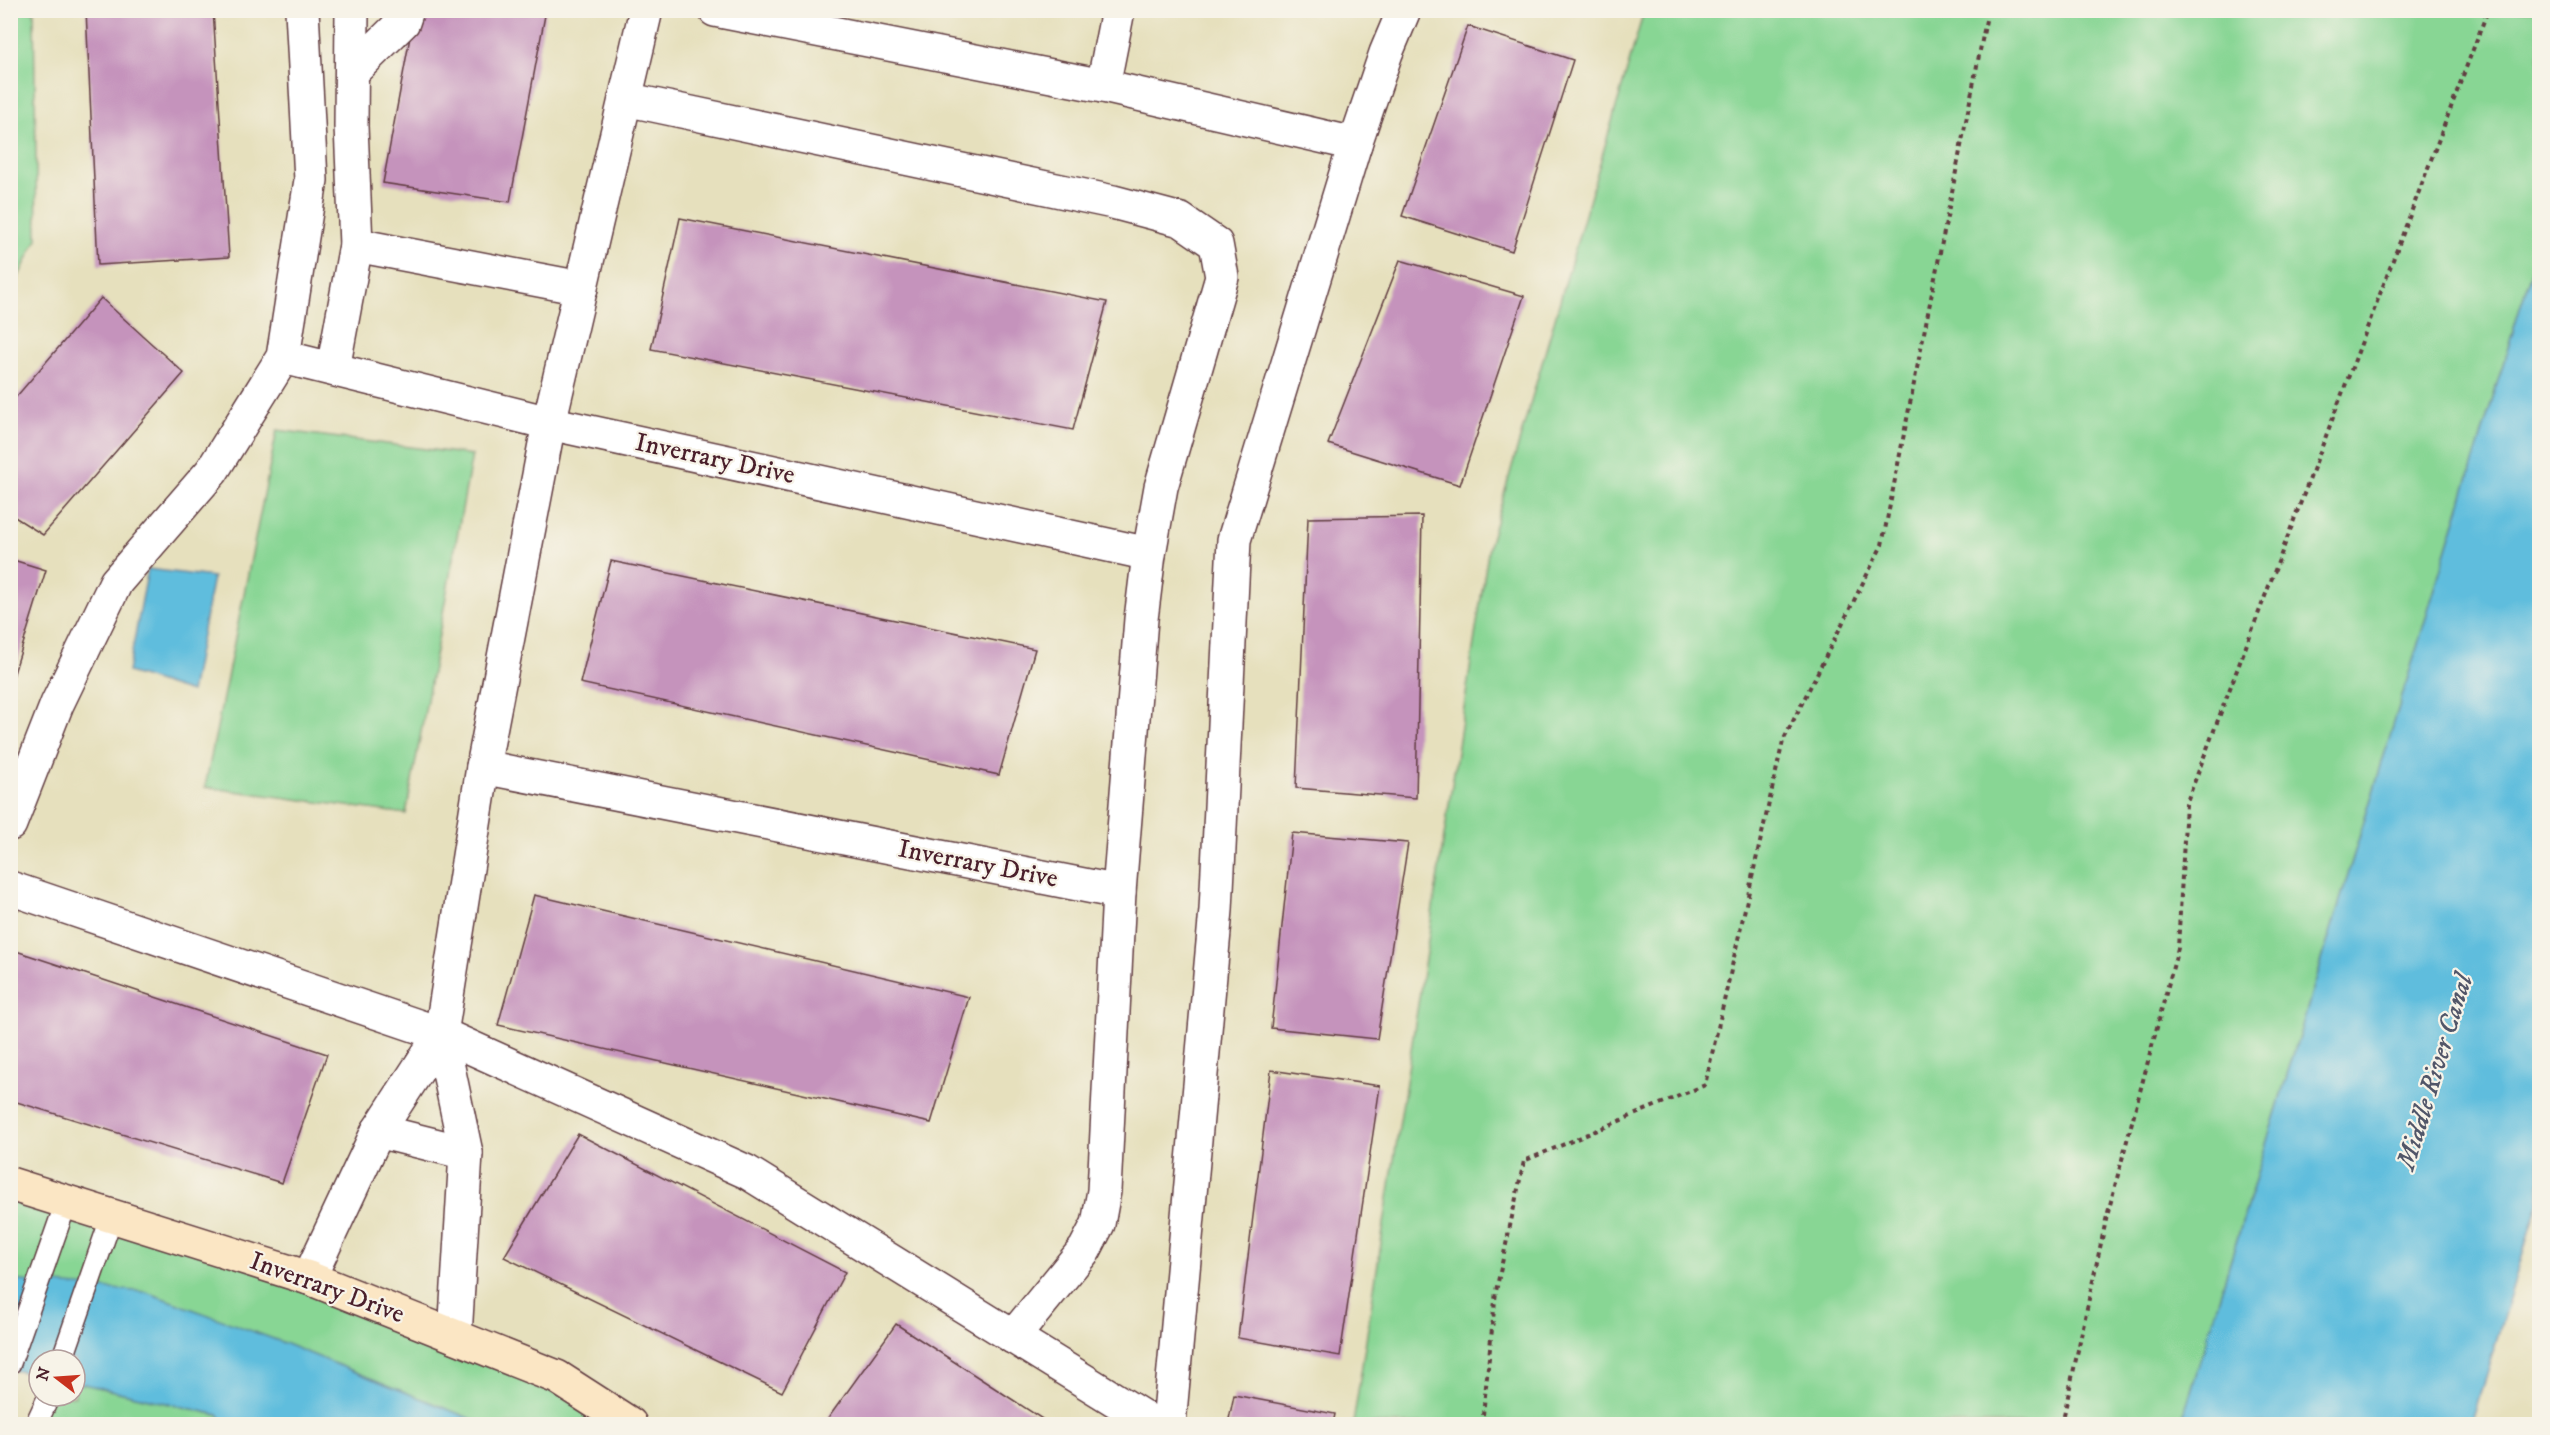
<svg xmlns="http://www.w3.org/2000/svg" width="2550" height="1435" viewBox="0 0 2550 1435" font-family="'IM FELL DW Pica',serif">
<rect width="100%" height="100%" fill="#f7f3e8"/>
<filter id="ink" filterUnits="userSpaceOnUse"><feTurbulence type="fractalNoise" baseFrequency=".0167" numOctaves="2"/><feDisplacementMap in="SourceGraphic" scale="12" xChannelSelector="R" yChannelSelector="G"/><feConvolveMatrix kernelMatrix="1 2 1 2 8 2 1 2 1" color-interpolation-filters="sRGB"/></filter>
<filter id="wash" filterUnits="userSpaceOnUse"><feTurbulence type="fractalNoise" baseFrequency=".008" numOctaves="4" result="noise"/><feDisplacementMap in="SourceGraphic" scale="24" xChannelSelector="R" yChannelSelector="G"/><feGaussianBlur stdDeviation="1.35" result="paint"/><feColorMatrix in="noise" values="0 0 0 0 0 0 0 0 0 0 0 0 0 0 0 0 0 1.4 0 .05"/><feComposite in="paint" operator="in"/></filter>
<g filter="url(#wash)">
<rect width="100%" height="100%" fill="#e6e0bd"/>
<g fill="#88d694" stroke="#697a60" stroke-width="1.5">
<path d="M 11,10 L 34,11 L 37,239 L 11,292 Z"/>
<path d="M 1644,11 L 2539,11 L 2539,246 L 2181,1424 L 1353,1424 L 1489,546 Z"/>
<path d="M 277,430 L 472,455 L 406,814 L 205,787 Z"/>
<path d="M 10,1184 L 309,1278 L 630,1424 L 430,1424 L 11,1342 Z"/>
<path d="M 75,1382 L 218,1415 L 228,1424 L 36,1424 L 49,1396 L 75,1396 Z"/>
</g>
<g fill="#5fbddd" stroke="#546e84" stroke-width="1.5">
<path d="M 2539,246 L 2539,1200 L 2471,1424 L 2181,1424 Z"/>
<path d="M 148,569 L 213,577 L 191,692 L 128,672 Z"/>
<path d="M 10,1280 L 146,1292 L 279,1341 L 484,1424 L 228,1424 L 218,1415 L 75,1382 L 75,1360 L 39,1360 L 39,1374 L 11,1370 Z"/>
</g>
<g id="blocks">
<g fill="#c593bc">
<path d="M 86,10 L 213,10 L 229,257 L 98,265 Z"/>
<path d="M 415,10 L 546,10 L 510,202 L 383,183 Z"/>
<path d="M 1468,26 L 1573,60 L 1512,251 L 1402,216 Z"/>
<path d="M 680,218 L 1107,302 L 1073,430 L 651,349 Z"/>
<path d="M 1400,260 L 1524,296 L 1460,485 L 1328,444 Z"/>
<path d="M 101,298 L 184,373 L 43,535 L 10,514 L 10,404 Z"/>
<path d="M 1422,516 L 1416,798 L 1296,788 L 1308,518 Z"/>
<path d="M 10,559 L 46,570 L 11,683 L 10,683 Z"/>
<path d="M 611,561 L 1035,649 L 999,775 L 580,683 Z"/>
<path d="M 1292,833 L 1408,843 L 1377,1039 L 1271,1028 Z"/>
<path d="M 534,895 L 969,997 L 931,1123 L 498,1025 Z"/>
<path d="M 10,949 L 327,1054 L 282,1183 L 10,1100 Z"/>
<path d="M 1271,1070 L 1380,1086 L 1340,1356 L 1238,1338 Z"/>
<path d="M 578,1134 L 845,1272 L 782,1392 L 504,1257 Z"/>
<path d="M 896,1324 L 1050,1424 L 824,1424 Z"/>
<path d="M 1234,1395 L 1335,1414 L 1333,1424 L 1228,1424 Z"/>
</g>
</g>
</g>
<g filter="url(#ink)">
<use href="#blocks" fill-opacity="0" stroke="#613c41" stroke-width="1.5"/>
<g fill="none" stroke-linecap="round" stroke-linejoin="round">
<defs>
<g id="lane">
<path d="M 62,1360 L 112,1216"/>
<path d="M 10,1363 L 66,1203"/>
<path d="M 36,1424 L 49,1396"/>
</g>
<g id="street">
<path d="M 352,10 L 351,126 L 356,245"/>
<path d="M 715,10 L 1103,86 L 1355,144 L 1234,540 L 1216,910 L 1169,1424"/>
<path d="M 353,71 L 403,22 L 407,10"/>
<path d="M 1103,86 L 1118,10"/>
<path d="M 625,99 L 1113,202 L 1181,220 L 1216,244 L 1222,277 L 1161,487 L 1149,554 L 1141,619 L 1119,892 L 1104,1191 L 1098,1224 L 1085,1249 L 1013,1337"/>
<path d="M 1355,144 L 1386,53 L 1404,10"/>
<path d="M 283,357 L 549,423 L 1149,554"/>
<path d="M 333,369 L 356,245 L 581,288"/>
<path d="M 483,767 L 1119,892"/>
<path d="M 10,824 L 57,704 L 116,582 L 212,471 L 283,357 L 311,180 L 302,10"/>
<path d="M 10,888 L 441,1034 L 747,1172 L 1154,1424"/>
<path d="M 378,1131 L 466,1153"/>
<path d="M 309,1278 L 378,1131 L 441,1034"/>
<path d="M 455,1336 L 466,1153 L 441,1034 L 483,767 L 549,423 L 646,10"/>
</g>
<path id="secondary" d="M 10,1184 L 309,1278 L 557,1377 L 630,1424"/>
</defs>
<use href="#lane" stroke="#613c41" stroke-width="24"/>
<use href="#street" stroke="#613c41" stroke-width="36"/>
<use href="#secondary" stroke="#613c41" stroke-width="36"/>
<g stroke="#613c41" stroke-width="4" stroke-dasharray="4.5 4.5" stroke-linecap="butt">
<path d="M 1482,1424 L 1496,1291 L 1524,1161 L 1705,1085 L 1783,741 L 1882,545 L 1988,10"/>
<path d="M 2062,1424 L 2106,1220 L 2178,948 L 2186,804 L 2488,10"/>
</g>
<use href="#lane" stroke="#fff" stroke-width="21"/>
<use href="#street" stroke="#fff" stroke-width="33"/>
<use href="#secondary" stroke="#fbe6c4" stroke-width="33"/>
</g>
</g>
<g text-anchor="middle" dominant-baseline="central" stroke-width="4.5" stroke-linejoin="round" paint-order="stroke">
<g font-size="26" fill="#4a1f2b" stroke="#f7f3e8">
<text transform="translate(715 459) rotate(12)">Inverrary Drive</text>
<text transform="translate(978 864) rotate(11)">Inverrary Drive</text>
<text transform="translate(327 1288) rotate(20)">Inverrary Drive</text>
</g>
<g font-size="27" font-style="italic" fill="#515669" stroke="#f7f3e8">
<text transform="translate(2435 1072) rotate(-73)">Middle River Canal</text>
</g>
</g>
<rect width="2550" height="1435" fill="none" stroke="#f7f3e8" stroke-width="36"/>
<g transform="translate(57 1378) rotate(287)"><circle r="28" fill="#f7f3e8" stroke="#b29e9c" stroke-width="1.5"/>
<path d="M0-4.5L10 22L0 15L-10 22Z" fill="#c8321e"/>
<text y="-9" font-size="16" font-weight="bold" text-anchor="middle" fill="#4a1f2b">N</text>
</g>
</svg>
